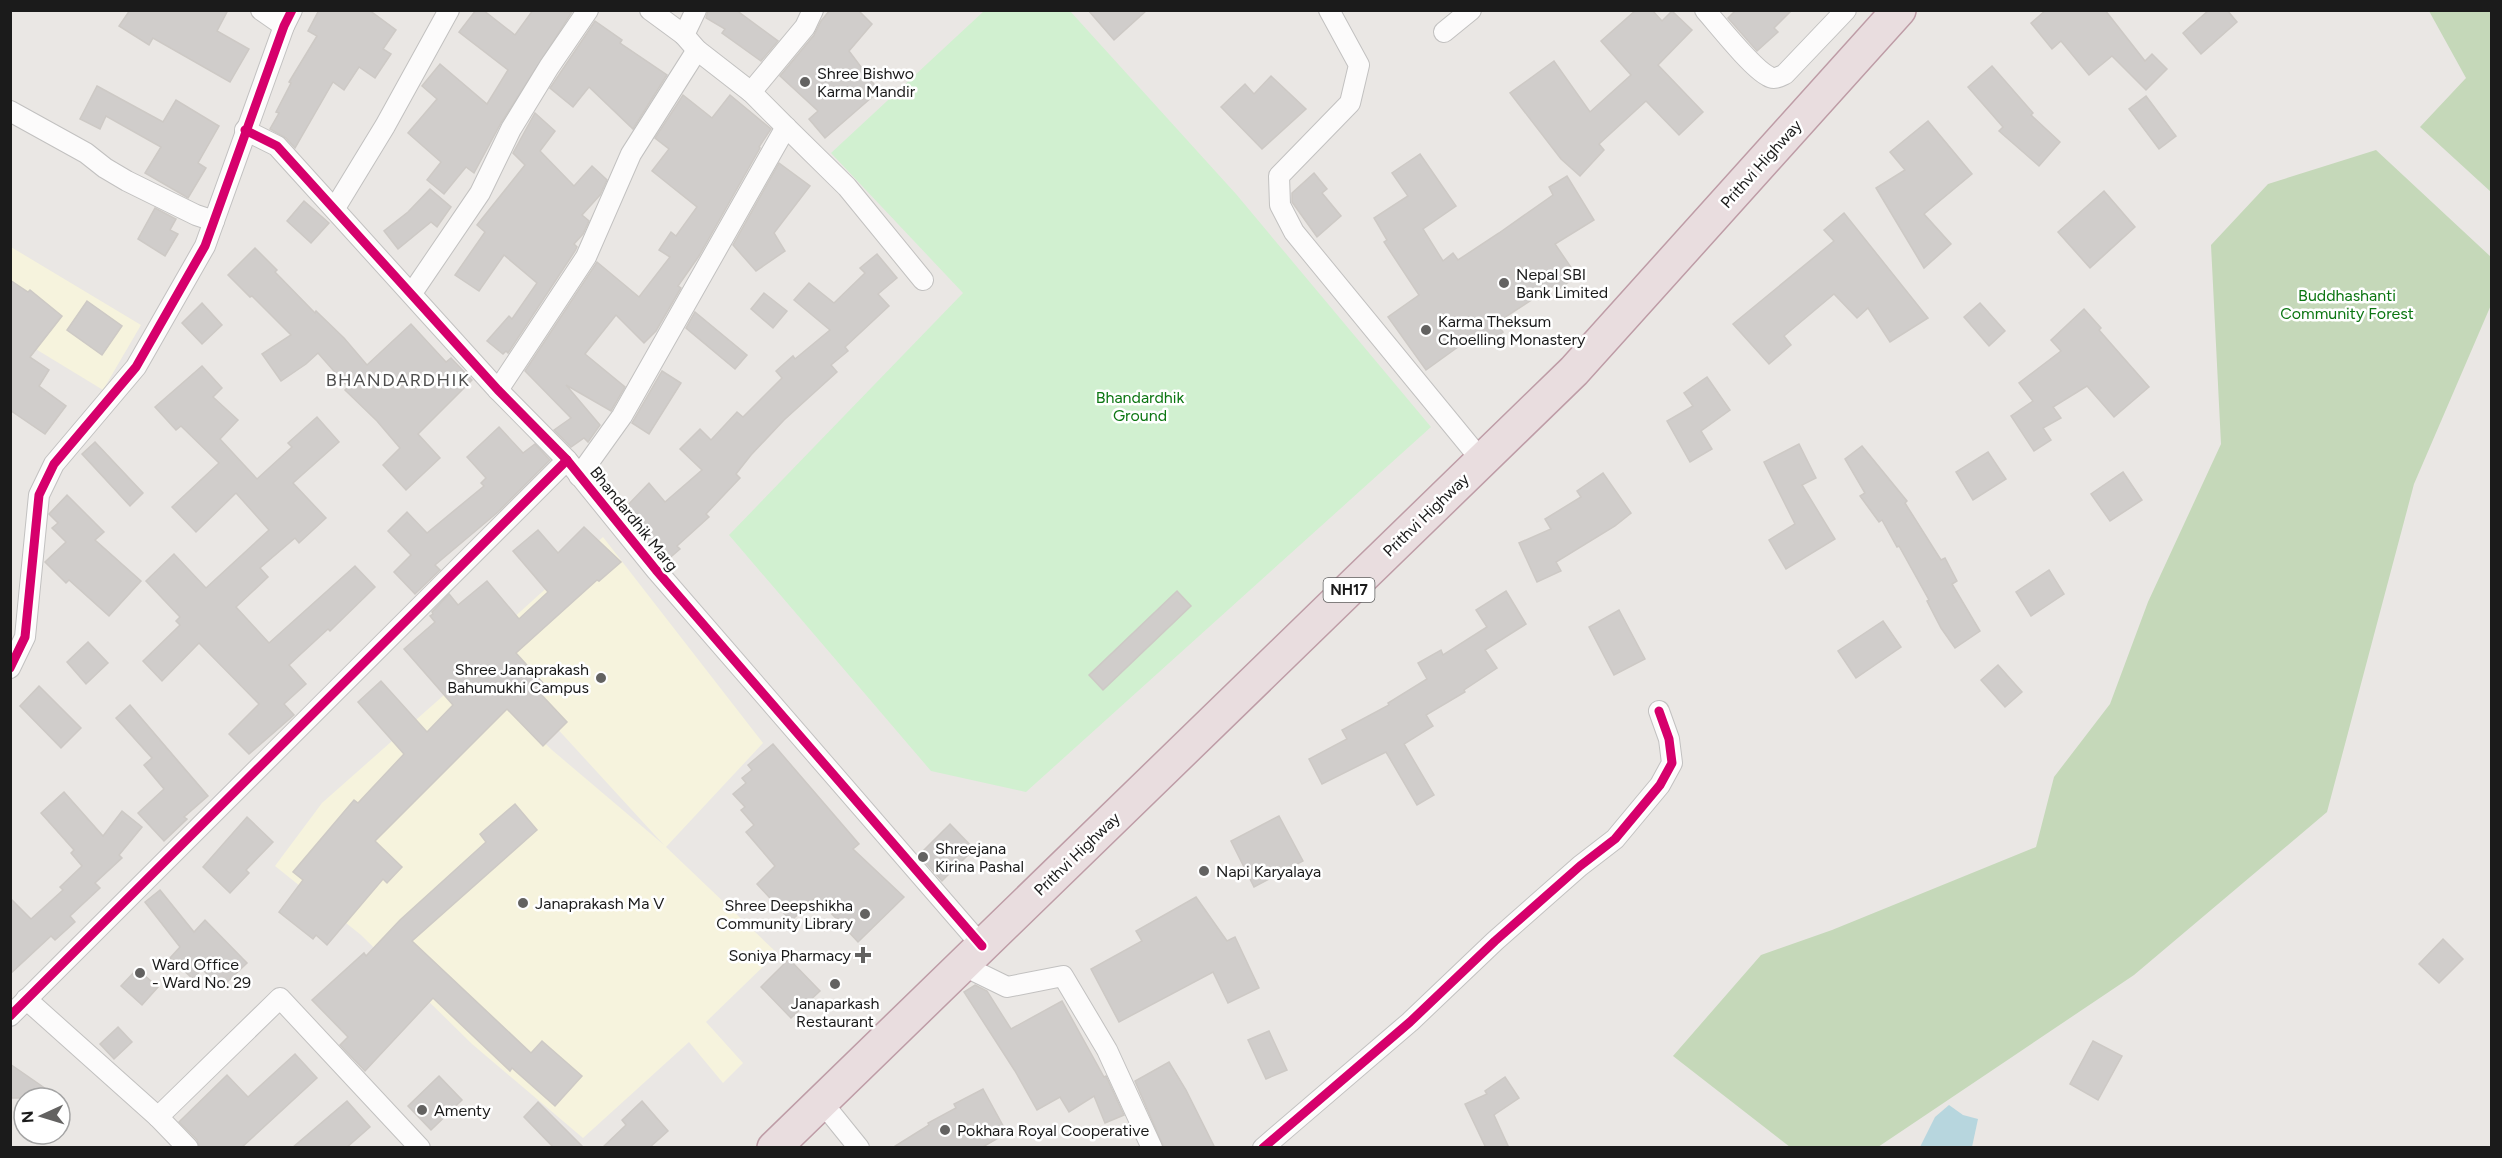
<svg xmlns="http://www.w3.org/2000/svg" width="2502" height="1158" viewBox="0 0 2502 1158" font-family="Figtree,sans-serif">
<rect width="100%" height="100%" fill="#eae7e4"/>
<g fill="#f6f3dd">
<path d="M 11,247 L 141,325 L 103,390 L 11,334 Z"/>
<path d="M 603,537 L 763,743 L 666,847 L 777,953 L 706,1022 L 743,1063 L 723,1083 L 689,1042 L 583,1138 L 472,1044 L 361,935 L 275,866 L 322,803 L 470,672 L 552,750 L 664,845 L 531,700 L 471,656 Z"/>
</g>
<g fill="#c5d8b9">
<path d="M 2429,11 L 2491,11 L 2491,192 L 2420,127 L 2466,78 Z"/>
<path d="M 2376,150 L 2491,257 L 2491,305 L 2414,484 L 2327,812 L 2134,975 L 1878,1147 L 1790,1147 L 1673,1056 L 1761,955 L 1832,930 L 2036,847 L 2054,777 L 2110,704 L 2148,602 L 2221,444 L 2211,245 L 2268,184 Z"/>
</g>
<path fill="#d1f0d0" d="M 984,11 L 1070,11 L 1236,194 L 1431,427 L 1026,792 L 931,771 L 729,535 L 963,293 L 831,153 Z"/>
<path fill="#b7d6de" d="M 1949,1105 L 1963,1115 L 1978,1119 L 1972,1147 L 1920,1147 L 1935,1117 Z"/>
<g fill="#d0cdcb" stroke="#cdc9c5" stroke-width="1.5">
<path d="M 130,10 L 228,10 L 217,31 L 249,49 L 230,82 L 153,38 L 149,45 L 119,26 Z"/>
<path d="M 319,10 L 369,10 L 396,30 L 383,49 L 391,54 L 375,78 L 359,67 L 344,90 L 333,82 L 295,148 L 286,138 L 270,129 L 279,113 L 276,112 L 291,83 L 289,82 L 317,36 L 308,31 Z"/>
<path d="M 476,10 L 483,10 L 515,35 L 533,10 L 572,12 L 501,123 L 474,173 L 466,167 L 444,194 L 427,180 L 441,162 L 408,133 L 437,99 L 422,86 L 440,64 L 487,104 L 508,70 L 459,32 Z"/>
<path d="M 708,10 L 736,10 L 778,41 L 761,61 L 722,33 L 725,29 L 706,18 Z"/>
<path d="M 830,10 L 858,10 L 872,24 L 849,51 L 879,91 L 825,138 L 809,119 L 818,111 L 780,76 L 814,35 L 821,21 Z"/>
<path d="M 1088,10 L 1147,10 L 1114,40 Z"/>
<path d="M 1636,10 L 1652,10 L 1662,21 L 1672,11 L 1692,30 L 1658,65 L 1703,112 L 1679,135 L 1646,101 L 1599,144 L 1604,150 L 1580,176 L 1561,159 L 1510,93 L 1554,61 L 1590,112 L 1631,75 L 1601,41 Z"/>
<path d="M 1736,10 L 1792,10 L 1774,28 L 1778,32 L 1757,51 L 1728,18 Z"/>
<path d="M 2046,10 L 2105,10 L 2145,61 L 2152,54 L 2167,69 L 2146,90 L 2112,56 L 2089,75 L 2061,41 L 2052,49 L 2031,23 Z"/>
<path d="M 2209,10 L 2227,10 L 2237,22 L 2201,54 L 2183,33 Z"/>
<path d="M 595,21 L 622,40 L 620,43 L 667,75 L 633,129 L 589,87 L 573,107 L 550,88 Z"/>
<path d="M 1992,66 L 2033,113 L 2031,115 L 2060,142 L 2039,166 L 1999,131 L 2003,127 L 1968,87 Z"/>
<path d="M 1271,76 L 1306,109 L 1262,149 L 1221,107 L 1245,84 L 1254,94 Z"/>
<path d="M 97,86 L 163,122 L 176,100 L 219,126 L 198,163 L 206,168 L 188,198 L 145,173 L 161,147 L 106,116 L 100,129 L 80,119 Z"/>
<path d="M 683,95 L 712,118 L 730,95 L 771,129 L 759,147 L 760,148 L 699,256 L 678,286 L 681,288 L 656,331 L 644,343 L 616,315 L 585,354 L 625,387 L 611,411 L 566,385 L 600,425 L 588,442 L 584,438 L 571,447 L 554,430 L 571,418 L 525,371 L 597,262 L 639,297 L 670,257 L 659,250 L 671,232 L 676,236 L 697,207 L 652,171 L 669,149 L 655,138 Z"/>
<path d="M 2146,96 L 2176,136 L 2159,149 L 2129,109 Z"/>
<path d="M 535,113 L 555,131 L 540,151 L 574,186 L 592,166 L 607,180 L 600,195 L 582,215 L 589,221 L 583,234 L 574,244 L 577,247 L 575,251 L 508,353 L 506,351 L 503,354 L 487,341 L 509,316 L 512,319 L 537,283 L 504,255 L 479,291 L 455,275 L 485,232 L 477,225 L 525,165 L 513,153 Z"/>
<path d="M 1928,121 L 1972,174 L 1924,214 L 1951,244 L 1924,268 L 1876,188 L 1905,170 L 1890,152 Z"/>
<path d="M 1420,154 L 1456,206 L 1423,229 L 1443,261 L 1453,253 L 1458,260 L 1499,233 L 1553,195 L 1549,187 L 1567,176 L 1594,220 L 1555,244 L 1577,276 L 1556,291 L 1553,286 L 1496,323 L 1503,332 L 1485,346 L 1476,334 L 1426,370 L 1388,317 L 1419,295 L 1384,242 L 1387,240 L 1374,218 L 1408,196 L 1392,173 Z"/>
<path d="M 779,163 L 810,186 L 774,233 L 785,251 L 756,271 L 733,245 Z"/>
<path d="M 1314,173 L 1327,189 L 1322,193 L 1341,216 L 1317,237 L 1292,202 L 1292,193 Z"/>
<path d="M 430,189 L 451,207 L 437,227 L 431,222 L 398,249 L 384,231 L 408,212 Z"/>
<path d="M 2104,191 L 2135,227 L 2090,268 L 2058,232 Z"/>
<path d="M 304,201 L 329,223 L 311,243 L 287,221 Z"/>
<path d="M 155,208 L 176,219 L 170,230 L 178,234 L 165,256 L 138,239 Z"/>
<path d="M 1844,213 L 1928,318 L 1890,342 L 1868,308 L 1857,318 L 1834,294 L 1784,336 L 1791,345 L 1769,364 L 1733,324 L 1834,241 L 1824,230 Z"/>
<path d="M 255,248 L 277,270 L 275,272 L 315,313 L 316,311 L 344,338 L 367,365 L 411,324 L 446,362 L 451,358 L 472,380 L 418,434 L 440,458 L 406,490 L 383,465 L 400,448 L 377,421 L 345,390 L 348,387 L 318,353 L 306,364 L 281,381 L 262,354 L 291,335 L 252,296 L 250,297 L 228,275 Z"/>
<path d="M 877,254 L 897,278 L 878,294 L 889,306 L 845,347 L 848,351 L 831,365 L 837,372 L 784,420 L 751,455 L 736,474 L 740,478 L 706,514 L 709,517 L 677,546 L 680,549 L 665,562 L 623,510 L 649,483 L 665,502 L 702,470 L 680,449 L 700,429 L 711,440 L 737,412 L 743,417 L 782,378 L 776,371 L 793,356 L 795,359 L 830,330 L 794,300 L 809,283 L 834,303 L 865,273 L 860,268 Z"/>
<path d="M 10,280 L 28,292 L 30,290 L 62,316 L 30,357 L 49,370 L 39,386 L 66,406 L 45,434 L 10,410 Z"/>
<path d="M 764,293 L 787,311 L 773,328 L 751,309 Z"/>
<path d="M 87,301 L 122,326 L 102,355 L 67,330 Z"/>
<path d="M 202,303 L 222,325 L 202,344 L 182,323 Z"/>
<path d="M 1980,303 L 2005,331 L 1989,346 L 1964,317 Z"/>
<path d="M 2084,309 L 2101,328 L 2099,330 L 2149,387 L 2114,417 L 2087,386 L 2053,407 L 2061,418 L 2043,428 L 2051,440 L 2034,451 L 2011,416 L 2033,401 L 2019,383 L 2061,351 L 2051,340 Z"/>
<path d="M 695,312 L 747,355 L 735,369 L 686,328 Z"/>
<path d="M 202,366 L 222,388 L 213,397 L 238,420 L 220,439 L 257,479 L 292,447 L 288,443 L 317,417 L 339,442 L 293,483 L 326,518 L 299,543 L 295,538 L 260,568 L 268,577 L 236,607 L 269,643 L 355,566 L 375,587 L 330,631 L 328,629 L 289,665 L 306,684 L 284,704 L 294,715 L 249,754 L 229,734 L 259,704 L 199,643 L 162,681 L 143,661 L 180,625 L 176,621 L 180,617 L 146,581 L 174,554 L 206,588 L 269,530 L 236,493 L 196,532 L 172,507 L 219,463 L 181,426 L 176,430 L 155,407 Z"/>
<path d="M 662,371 L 681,383 L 649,434 L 632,423 Z"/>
<path d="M 1707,377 L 1730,410 L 1701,431 L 1712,449 L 1690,462 L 1667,421 L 1693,406 L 1684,393 Z"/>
<path d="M 499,427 L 523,453 L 535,444 L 550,460 L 498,512 L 435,565 L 440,570 L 415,594 L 394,572 L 411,555 L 388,531 L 407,512 L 427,533 L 484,486 L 481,483 L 486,478 L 467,457 Z"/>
<path d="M 95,442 L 143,493 L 130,506 L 82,454 Z"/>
<path d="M 1799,444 L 1816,478 L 1802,485 L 1835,539 L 1786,569 L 1769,540 L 1795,524 L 1764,462 Z"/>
<path d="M 1862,446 L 1907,501 L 1905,503 L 1941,560 L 1945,558 L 1957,581 L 1952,584 L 1980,631 L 1955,648 L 1941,628 L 1927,601 L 1929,600 L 1899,546 L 1897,547 L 1882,520 L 1879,522 L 1860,496 L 1865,493 L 1845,459 Z"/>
<path d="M 1988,452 L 2006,479 L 1973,500 L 1956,472 Z"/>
<path d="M 2123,472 L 2142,500 L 2110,521 L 2091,494 Z"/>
<path d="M 1603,473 L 1631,513 L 1615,526 L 1556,562 L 1561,571 L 1537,582 L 1519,543 L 1551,529 L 1545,519 L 1581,497 L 1577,491 Z"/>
<path d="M 67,495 L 104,532 L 95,540 L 141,581 L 109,616 L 69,580 L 66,583 L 45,562 L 66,542 L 52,528 L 58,523 L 49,514 Z"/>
<path d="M 584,527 L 621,562 L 599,581 L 597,580 L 516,653 L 543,683 L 536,689 L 567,722 L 543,746 L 507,709 L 375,841 L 402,867 L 387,883 L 383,879 L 327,945 L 316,935 L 313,939 L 279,912 L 303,880 L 293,872 L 354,800 L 358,803 L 404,754 L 358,702 L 381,681 L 427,732 L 453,705 L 404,649 L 435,622 L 430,616 L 433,614 L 432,612 L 449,594 L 458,605 L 487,581 L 519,619 L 548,592 L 513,551 L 538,530 L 558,553 Z"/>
<path d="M 2049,570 L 2064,594 L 2031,616 L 2016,592 Z"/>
<path d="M 1177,591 L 1191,606 L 1103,690 L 1089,675 Z"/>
<path d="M 1506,591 L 1526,624 L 1485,650 L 1497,668 L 1464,690 L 1465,692 L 1426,715 L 1433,726 L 1404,744 L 1434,795 L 1417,805 L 1386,752 L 1322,784 L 1309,759 L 1347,739 L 1342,730 L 1389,705 L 1388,703 L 1427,679 L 1418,663 L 1441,650 L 1443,655 L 1487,627 L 1476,610 Z"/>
<path d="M 1619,610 L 1645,659 L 1614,675 L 1589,627 Z"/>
<path d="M 1883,621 L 1901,647 L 1856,678 L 1838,651 Z"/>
<path d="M 88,642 L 108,663 L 86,684 L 67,662 Z"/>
<path d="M 1998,665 L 2022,692 L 2005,707 L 1981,680 Z"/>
<path d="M 39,686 L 81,728 L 61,748 L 20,706 Z"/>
<path d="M 130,705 L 208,796 L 184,817 L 187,819 L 164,841 L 138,813 L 164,789 L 144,765 L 152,758 L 116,718 Z"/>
<path d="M 773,744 L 859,844 L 853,849 L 904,897 L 858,942 L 816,897 L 791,921 L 757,884 L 775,866 L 746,832 L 754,825 L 741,810 L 745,807 L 733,794 L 746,783 L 742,778 L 752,770 L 748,765 Z"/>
<path d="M 64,792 L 103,836 L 122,811 L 142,827 L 119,855 L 122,858 L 95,883 L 100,888 L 70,916 L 75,922 L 55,940 L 51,936 L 10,974 L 10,898 L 31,919 L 63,890 L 60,887 L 82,866 L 71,853 L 74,850 L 41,813 Z"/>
<path d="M 515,804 L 537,830 L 412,941 L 531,1053 L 542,1041 L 582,1076 L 555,1106 L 512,1068 L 510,1071 L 433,998 L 365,1071 L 340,1045 L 348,1037 L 312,1000 L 364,953 L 366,956 L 400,920 L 486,842 L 480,834 Z"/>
<path d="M 1279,816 L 1303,861 L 1254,887 L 1231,841 Z"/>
<path d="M 247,817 L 273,842 L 246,870 L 249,873 L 230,893 L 203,867 Z"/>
<path d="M 950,824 L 974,849 L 942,881 L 919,855 Z"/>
<path d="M 160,890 L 194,932 L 205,920 L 247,963 L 221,988 L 202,969 L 193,979 L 170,958 L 180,947 L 145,902 Z"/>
<path d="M 1196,897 L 1227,941 L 1235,937 L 1259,988 L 1228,1003 L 1213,972 L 1119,1022 L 1091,969 L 1142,941 L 1136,931 Z"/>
<path d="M 2443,939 L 2463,959 L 2439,983 L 2419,964 Z"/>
<path d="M 789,959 L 820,991 L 791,1018 L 761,987 Z"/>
<path d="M 137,969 L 158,987 L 142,1005 L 121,986 Z"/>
<path d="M 975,985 L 987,991 L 1011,1029 L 1062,1001 L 1104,1077 L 1106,1076 L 1124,1115 L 1105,1123 L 1094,1096 L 1069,1112 L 1060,1097 L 1037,1110 L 1015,1071 L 964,992 Z"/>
<path d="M 118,1027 L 132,1042 L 114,1059 L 100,1044 Z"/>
<path d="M 1269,1031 L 1287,1070 L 1266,1079 L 1248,1040 Z"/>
<path d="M 2093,1041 L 2122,1056 L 2098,1100 L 2070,1084 Z"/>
<path d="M 295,1054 L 317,1078 L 241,1148 L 200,1148 L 197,1140 L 179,1122 L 227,1075 L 248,1097 Z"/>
<path d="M 1169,1062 L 1186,1090 L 1215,1148 L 1164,1148 L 1135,1081 Z"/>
<path d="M 10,1064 L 59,1098 L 10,1098 Z"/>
<path d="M 439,1076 L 462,1100 L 431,1130 L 408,1106 Z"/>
<path d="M 1505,1077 L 1519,1098 L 1494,1115 L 1509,1148 L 1486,1148 L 1465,1104 L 1487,1094 L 1485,1091 Z"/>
<path d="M 983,1089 L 1007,1133 L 981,1148 L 892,1148 L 929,1125 L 928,1123 L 956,1108 L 954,1104 Z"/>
<path d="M 347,1101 L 370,1127 L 346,1148 L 292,1148 Z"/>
<path d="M 642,1101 L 668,1131 L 649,1148 L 602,1148 L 626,1125 L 622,1120 Z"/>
<path d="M 538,1102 L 584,1148 L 554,1148 L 524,1117 Z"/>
</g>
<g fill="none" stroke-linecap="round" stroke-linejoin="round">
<defs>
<g id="street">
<path d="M 261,10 L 284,26"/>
<path d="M 650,10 L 684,35 L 697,50 L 751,92 L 786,127 L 847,187 L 923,280"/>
<path d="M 1329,10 L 1359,65 L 1350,103 L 1279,176 L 1280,205 L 1294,232 L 1482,461"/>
<path d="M 1705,10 C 1719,26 1752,68 1768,76 C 1774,80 1779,77 1785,74 L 1846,10"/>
<path d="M 1444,32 L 1471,10"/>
<path d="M 684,35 L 696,10"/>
<path d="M 751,92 L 805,27 L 813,10"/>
<path d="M 10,111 L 86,153 L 105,168 L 127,181 L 196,215 L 214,221"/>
<path d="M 245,130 L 277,146 L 498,390 L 567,460 L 656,570 L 982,946"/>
<path d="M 335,208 L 385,126 L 449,10"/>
<path d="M 412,293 L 480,193 L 511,129 L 549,67 L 588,10"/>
<path d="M 498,390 L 586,257 L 631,154 L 697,50"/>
<path d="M 579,476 L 622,416 L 786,127"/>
<path d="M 10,668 L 25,637 L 39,495 L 54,464 L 136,367 L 205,246 L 284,26 L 292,10"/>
<path d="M 962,965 L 1007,987 L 1063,976 L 1107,1050 L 1152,1148"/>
<path d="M 26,999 L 158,1117"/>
<path d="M 10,1016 L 567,460"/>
<path d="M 821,1101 L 859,1148"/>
<path d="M 188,1148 L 158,1117 L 280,998 L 420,1148"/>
<path d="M 1263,1148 L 1410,1022 L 1495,941 L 1580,866 L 1615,839 L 1660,785 L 1672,763 L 1669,739 L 1659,711"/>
</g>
<path id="highway" d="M 774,1148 L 1574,371 L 1899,10"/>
</defs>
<use href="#street" stroke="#c2c1c0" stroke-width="22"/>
<use href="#highway" stroke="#be9ca6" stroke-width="36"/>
<use href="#street" stroke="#fcfbfb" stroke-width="20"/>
<use href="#highway" stroke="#e9dddf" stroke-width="33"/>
<defs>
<g id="cycleway">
<path d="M 245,130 L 277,146 L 498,390 L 567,460 L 656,570 L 982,946"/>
<path d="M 10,668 L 25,637 L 39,495 L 54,464 L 136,367 L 205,246 L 284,26 L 292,10"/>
<path d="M 10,1016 L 567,460"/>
<path d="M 1263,1148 L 1410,1022 L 1495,941 L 1580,866 L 1615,839 L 1660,785 L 1672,763 L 1669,739 L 1659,711"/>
</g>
</defs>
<use href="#cycleway" stroke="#fff" stroke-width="13"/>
<use href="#cycleway" stroke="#d6006c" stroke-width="9"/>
</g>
<g fill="#636261" stroke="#fff" stroke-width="2">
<circle cx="805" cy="82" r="6"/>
<circle cx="1504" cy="283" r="6"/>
<circle cx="1426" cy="330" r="6"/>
<circle cx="601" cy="678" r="6"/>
<circle cx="923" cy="857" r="6"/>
<circle cx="1204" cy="871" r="6"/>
<circle cx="523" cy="903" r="6"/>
<circle cx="865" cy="914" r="6"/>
<path d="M860 946h6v6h6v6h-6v6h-6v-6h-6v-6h6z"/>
<circle cx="140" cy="973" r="6"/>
<circle cx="835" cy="984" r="6"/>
<circle cx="422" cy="1110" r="6"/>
<circle cx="945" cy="1130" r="6"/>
</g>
<g text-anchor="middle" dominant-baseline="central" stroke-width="5" stroke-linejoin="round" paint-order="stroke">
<rect fill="#fff" stroke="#5f5f5f" stroke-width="1.5" x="1323.5" y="578" width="51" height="24" rx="4.5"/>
<g font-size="15" font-weight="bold" fill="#1b1b1b">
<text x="1349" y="590">NH17</text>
</g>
<g font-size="16" fill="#1b1b1b" stroke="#fff" text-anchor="start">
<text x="817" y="73">Shree Bishwo<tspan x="817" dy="18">Karma Mandir</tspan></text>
<text x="1516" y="274">Nepal SBI<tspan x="1516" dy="18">Bank Limited</tspan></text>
<text x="1438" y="321">Karma Theksum<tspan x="1438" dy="18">Choelling Monastery</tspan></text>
<text x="589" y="669" text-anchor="end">Shree Janaprakash<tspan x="589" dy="18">Bahumukhi Campus</tspan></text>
<text x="935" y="848">Shreejana<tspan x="935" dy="18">Kirina Pashal</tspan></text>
<text x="1216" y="871">Napi Karyalaya</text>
<text x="535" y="903">Janaprakash Ma V</text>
<text x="853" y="905" text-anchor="end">Shree Deepshikha<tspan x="853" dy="18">Community Library</tspan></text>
<text x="851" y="955" text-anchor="end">Soniya Pharmacy</text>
<text x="152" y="964">Ward Office<tspan x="152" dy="18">- Ward No. 29</tspan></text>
<text x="835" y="1003" text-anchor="middle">Janaparkash<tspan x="835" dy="18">Restaurant</tspan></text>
<text x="434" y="1110">Amenty</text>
<text x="957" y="1130">Pokhara Royal Cooperative</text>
</g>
<g font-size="16" fill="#1b1b1b" stroke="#fff">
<text transform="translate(1761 164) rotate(-48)">Prithvi Highway</text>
<text transform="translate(1426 515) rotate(-44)">Prithvi Highway</text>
<text transform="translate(634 519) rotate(51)">Bhandardhik Marg</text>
<text transform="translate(1077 854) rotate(-44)">Prithvi Highway</text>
</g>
<g font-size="16" fill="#0c7612" stroke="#fff">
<text x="2347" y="295">Buddhashanti<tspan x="2347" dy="18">Community Forest</tspan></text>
<text x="1140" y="397">Bhandardhik<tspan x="1140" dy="18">Ground</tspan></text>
</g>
<g font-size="18" letter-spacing="1.5" fill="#4e4e4e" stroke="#fff">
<text x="398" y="380">BHANDARDHIK</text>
</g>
</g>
<rect width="2502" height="1158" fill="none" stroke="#1b1b1b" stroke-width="24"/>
<g transform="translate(42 1116) rotate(266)"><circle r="28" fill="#ffffff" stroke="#a4a4a4" stroke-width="1.5"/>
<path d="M0-4.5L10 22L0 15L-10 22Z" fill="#636261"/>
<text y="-9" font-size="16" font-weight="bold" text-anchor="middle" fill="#1b1b1b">N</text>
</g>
</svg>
